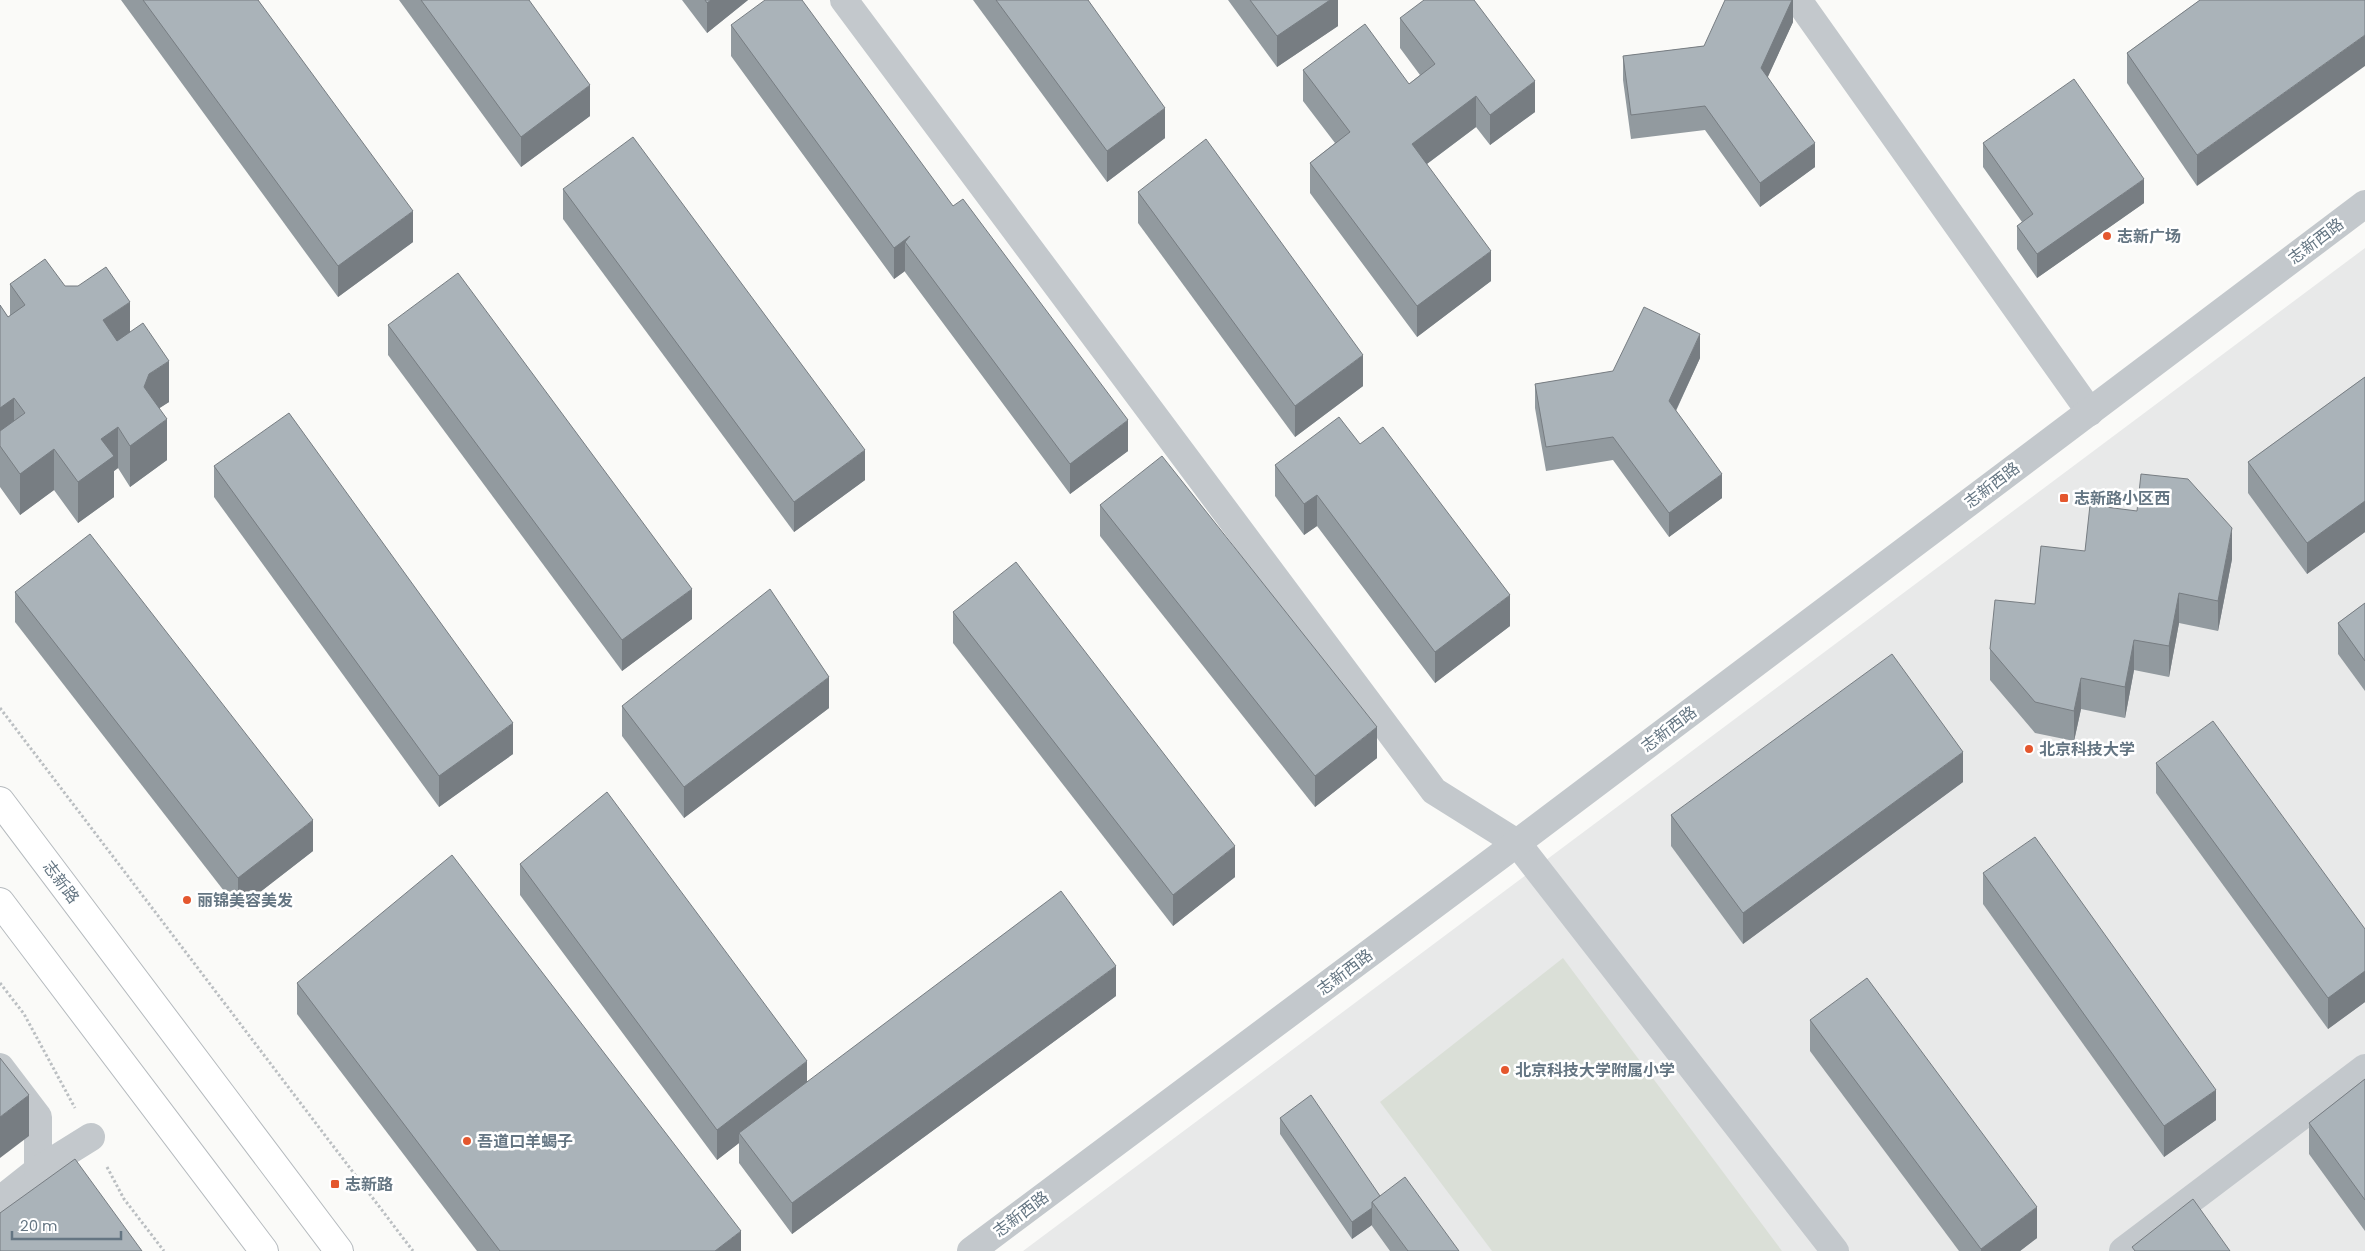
<svg xmlns="http://www.w3.org/2000/svg" width="2365" height="1251" viewBox="0 0 2365 1251" font-family="Poppins,'Noto Sans SC',sans-serif">
<rect width="100%" height="100%" fill="#fafaf8"/>
<path fill="#e8e9e9" d="M 2365,248 L 2365,1251 L 1023,1251 Z"/>
<path fill="#dadfd7" d="M 1563,958 L 1782,1251 L 1492,1251 L 1380,1102 Z"/>
<g fill="none" stroke-linecap="round" stroke-linejoin="round">
<defs>
<g id="major">
<path d="M 0,801 L 339,1251"/>
<path d="M 0,902 L 264,1251"/>
</g>
</defs>
<use href="#major" stroke="#b5babe" stroke-width="30"/>
<g stroke="#bbbfc2" stroke-width="3" stroke-dasharray="2.5 2.5" stroke-linecap="butt">
<path d="M 0,708 L 413,1251"/>
<path d="M 0,983 L 24,1014 L 75,1108"/>
<path d="M 107,1167 L 124,1199 L 164,1251"/>
</g>
<g stroke="#c3c8cc" stroke-width="28">
<path d="M 844,0 L 1434,791 L 1517,843 L 1835,1251"/>
<path d="M 1798,0 L 2090,412"/>
<path d="M 0,1067 L 38,1117 L 38,1170 L 0,1200"/>
<path d="M 38,1170 L 91,1137"/>
<path d="M 971,1251 L 1517,843 L 2365,204"/>
<path d="M 2123,1251 L 2365,1068"/>
</g>
<use href="#major" stroke="#fff" stroke-width="28"/>
</g>
<g fill="#929a9f">
<path d="M 121,0 L 258,0 L 413,242 L 338,297 Z"/>
<path d="M 399,0 L 529,0 L 590,116 L 521,167 Z"/>
<path d="M 682,0 L 748,0 L 707,33 Z"/>
<path d="M 973,0 L 1088,0 L 1165,138 L 1107,182 Z"/>
<path d="M 1228,0 L 1338,0 L 1338,26 L 1277,67 Z"/>
<path d="M 1793,0 L 1793,22 L 1767,78 L 1815,167 L 1760,207 L 1705,130 L 1631,139 L 1623,80 L 1623,56 L 1704,46 Z"/>
<path d="M 2200,0 L 2197,186 L 2127,83 L 2127,53 Z"/>
<path d="M 1400,18 L 1535,112 L 1490,145 L 1476,127 L 1427,164 L 1491,281 L 1417,337 L 1310,193 L 1310,163 L 1335,143 L 1303,101 L 1303,70 L 1409,84 L 1420,75 L 1400,48 Z"/>
<path d="M 731,25 L 1128,451 L 1070,494 L 905,272 L 905,271 L 894,279 L 731,56 Z"/>
<path d="M 1983,143 L 2144,203 L 2037,278 L 2017,249 L 2017,226 L 2022,222 L 1983,167 Z"/>
<path d="M 563,189 L 865,480 L 794,532 L 563,219 Z"/>
<path d="M 1138,192 L 1363,386 L 1295,437 L 1138,223 Z"/>
<path d="M 10,284 L 65,286 L 130,332 L 169,402 L 159,408 L 167,460 L 130,487 L 118,468 L 114,471 L 114,497 L 78,523 L 54,490 L 20,515 L 0,487 L 0,305 L 8,317 L 10,316 Z"/>
<path d="M 388,325 L 692,619 L 622,671 L 388,355 Z"/>
<path d="M 1700,358 L 1676,411 L 1722,498 L 1669,537 L 1613,460 L 1546,471 L 1535,408 L 1535,384 Z"/>
<path d="M 2365,377 L 2365,532 L 2307,574 L 2248,493 L 2248,462 Z"/>
<path d="M 1360,444 L 1510,626 L 1435,683 L 1317,526 L 1304,535 L 1275,496 L 1275,465 Z"/>
<path d="M 214,466 L 513,754 L 439,807 L 214,497 Z"/>
<path d="M 1100,505 L 1377,758 L 1315,807 L 1100,536 Z"/>
<path d="M 2085,551 L 2232,559 L 2218,631 L 2179,623 L 2169,677 L 2134,670 L 2125,718 L 2081,709 L 2074,741 L 2035,733 L 1990,680 L 1990,649 L 2035,604 Z"/>
<path d="M 15,592 L 313,851 L 238,909 L 15,622 Z"/>
<path d="M 2365,603 L 2365,691 L 2338,654 L 2338,623 Z"/>
<path d="M 953,612 L 1235,877 L 1173,926 L 953,643 Z"/>
<path d="M 622,706 L 829,708 L 684,818 L 622,736 Z"/>
<path d="M 2156,763 L 2365,929 L 2365,1002 L 2328,1029 L 2156,793 Z"/>
<path d="M 1963,782 L 1743,944 L 1671,846 L 1671,815 Z"/>
<path d="M 520,864 L 807,1082 L 1116,996 L 792,1234 L 739,1163 L 739,1143 L 717,1160 L 520,895 Z"/>
<path d="M 1983,873 L 2216,1120 L 2164,1157 L 1983,904 Z"/>
<path d="M 297,983 L 741,1251 L 477,1251 L 297,1014 Z"/>
<path d="M 1810,1020 L 2037,1238 L 2020,1251 L 1959,1251 L 1810,1051 Z"/>
<path d="M 2365,1079 L 2365,1231 L 2309,1154 L 2309,1123 Z"/>
<path d="M 1280,1118 L 1380,1196 L 1459,1251 L 1390,1251 L 1372,1226 L 1372,1225 L 1352,1239 L 1280,1134 Z"/>
</g>
<g fill="#777d82">
<path d="M 711,0 L 748,0 L 707,33 L 707,3 Z"/>
<path d="M 1330,0 L 1338,0 L 1338,26 L 1277,67 L 1277,36 Z"/>
<path d="M 1792,0 L 1793,0 L 1793,22 L 1761,92 L 1761,68 Z"/>
<path d="M 2365,35 L 2365,66 L 2197,186 L 2197,155 Z"/>
<path d="M 1535,81 L 1535,112 L 1490,145 L 1490,115 Z"/>
<path d="M 590,85 L 590,116 L 521,167 L 521,137 Z"/>
<path d="M 1476,96 L 1476,127 L 1412,175 L 1412,144 Z"/>
<path d="M 1165,108 L 1165,138 L 1107,182 L 1107,151 Z"/>
<path d="M 1815,143 L 1815,167 L 1760,207 L 1760,183 Z"/>
<path d="M 2144,179 L 2144,203 L 2037,278 L 2037,254 Z"/>
<path d="M 413,211 L 413,242 L 338,297 L 338,266 Z"/>
<path d="M 910,236 L 905,242 L 905,271 L 894,279 L 894,248 Z"/>
<path d="M 1491,251 L 1491,281 L 1417,337 L 1417,306 Z"/>
<path d="M 130,302 L 130,344 L 103,362 L 103,320 Z"/>
<path d="M 1700,334 L 1700,358 L 1669,425 L 1669,401 Z"/>
<path d="M 1363,355 L 1363,386 L 1295,437 L 1295,406 Z"/>
<path d="M 169,361 L 169,402 L 149,415 L 144,387 L 149,374 Z"/>
<path d="M 14,398 L 14,440 L 0,446 L 0,408 Z"/>
<path d="M 167,419 L 167,460 L 130,487 L 130,446 Z"/>
<path d="M 1128,420 L 1128,451 L 1070,494 L 1070,464 Z"/>
<path d="M 118,427 L 118,468 L 114,471 L 114,497 L 78,523 L 78,482 L 101,439 Z"/>
<path d="M 54,449 L 54,490 L 20,515 L 20,474 Z"/>
<path d="M 865,450 L 865,480 L 794,532 L 794,502 Z"/>
<path d="M 1722,474 L 1722,498 L 1669,537 L 1669,513 Z"/>
<path d="M 1317,495 L 1317,526 L 1304,535 L 1304,504 Z"/>
<path d="M 2365,501 L 2365,532 L 2307,574 L 2307,543 Z"/>
<path d="M 2232,528 L 2232,559 L 2218,631 L 2218,601 Z"/>
<path d="M 692,589 L 692,619 L 622,671 L 622,640 Z"/>
<path d="M 2179,593 L 2179,623 L 2169,677 L 2169,646 Z"/>
<path d="M 1510,595 L 1510,626 L 1435,683 L 1435,652 Z"/>
<path d="M 2134,640 L 2134,670 L 2125,718 L 2125,687 Z"/>
<path d="M 829,677 L 829,708 L 684,818 L 684,787 Z"/>
<path d="M 2081,678 L 2081,709 L 2074,741 L 2074,711 Z"/>
<path d="M 513,723 L 513,754 L 439,807 L 439,776 Z"/>
<path d="M 1377,727 L 1377,758 L 1315,807 L 1315,776 Z"/>
<path d="M 1963,752 L 1963,782 L 1743,944 L 1743,913 Z"/>
<path d="M 313,820 L 313,851 L 238,909 L 238,878 Z"/>
<path d="M 1235,846 L 1235,877 L 1173,926 L 1173,895 Z"/>
<path d="M 1116,966 L 1116,996 L 792,1234 L 792,1203 Z"/>
<path d="M 2365,971 L 2365,1002 L 2328,1029 L 2328,998 Z"/>
<path d="M 807,1061 L 807,1092 L 739,1133 L 739,1143 L 717,1160 L 717,1130 Z"/>
<path d="M 2216,1090 L 2216,1120 L 2164,1157 L 2164,1126 Z"/>
<path d="M 29,1095 L 29,1136 L 0,1158 L 0,1117 Z"/>
<path d="M 2037,1207 L 2037,1238 L 2020,1251 L 1981,1251 L 1981,1249 Z"/>
<path d="M 1372,1208 L 1372,1225 L 1352,1239 L 1352,1222 Z"/>
<path d="M 741,1231 L 741,1251 L 715,1251 Z"/>
</g>
<g fill="#aab3b9" stroke="#777d82">
<path d="M 143,0 L 258,0 L 413,211 L 338,266 Z"/>
<path d="M 421,0 L 529,0 L 590,85 L 521,137 Z"/>
<path d="M 705,0 L 711,0 L 707,3 Z"/>
<path d="M 765,0 L 802,0 L 953,206 L 963,199 L 1128,420 L 1070,464 L 905,242 L 910,236 L 894,248 L 731,25 Z"/>
<path d="M 996,0 L 1088,0 L 1165,108 L 1107,151 Z"/>
<path d="M 1250,0 L 1330,0 L 1277,36 Z"/>
<path d="M 1424,0 L 1474,0 L 1535,81 L 1490,115 L 1476,96 L 1412,144 L 1491,251 L 1417,306 L 1310,163 L 1350,132 L 1303,70 L 1365,24 L 1409,84 L 1435,64 L 1400,18 Z"/>
<path d="M 1725,0 L 1792,0 L 1761,68 L 1815,143 L 1760,183 L 1705,106 L 1631,115 L 1623,56 L 1704,46 Z"/>
<path d="M 2200,0 L 2365,0 L 2365,35 L 2197,155 L 2127,53 Z"/>
<path d="M 2074,79 L 2144,179 L 2037,254 L 2017,226 L 2033,214 L 1983,143 Z"/>
<path d="M 633,137 L 865,450 L 794,502 L 563,189 Z"/>
<path d="M 1206,139 L 1363,355 L 1295,406 L 1138,192 Z"/>
<path d="M 45,259 L 65,286 L 78,286 L 106,267 L 130,302 L 103,320 L 117,341 L 143,323 L 169,361 L 149,374 L 144,387 L 167,419 L 130,446 L 118,427 L 101,439 L 114,456 L 78,482 L 54,449 L 20,474 L 0,446 L 0,431 L 25,413 L 14,398 L 0,408 L 0,305 L 8,317 L 25,305 L 10,284 Z"/>
<path d="M 458,273 L 692,589 L 622,640 L 388,325 Z"/>
<path d="M 1644,307 L 1700,334 L 1669,401 L 1722,474 L 1669,513 L 1613,437 L 1546,447 L 1535,384 L 1613,371 Z"/>
<path d="M 2365,377 L 2365,501 L 2307,543 L 2248,462 Z"/>
<path d="M 289,413 L 513,723 L 439,776 L 214,466 Z"/>
<path d="M 1339,417 L 1360,444 L 1383,427 L 1510,595 L 1435,652 L 1317,495 L 1304,504 L 1275,465 Z"/>
<path d="M 1162,456 L 1377,727 L 1315,776 L 1100,505 Z"/>
<path d="M 2141,474 L 2188,479 L 2232,528 L 2218,601 L 2179,593 L 2169,646 L 2134,640 L 2125,687 L 2081,678 L 2074,711 L 2035,702 L 1990,649 L 1995,600 L 2035,604 L 2041,546 L 2085,551 L 2090,505 L 2137,511 Z"/>
<path d="M 90,534 L 313,820 L 238,878 L 15,592 Z"/>
<path d="M 1016,562 L 1235,846 L 1173,895 L 953,612 Z"/>
<path d="M 770,589 L 829,677 L 684,787 L 622,706 Z"/>
<path d="M 2365,603 L 2365,661 L 2338,623 Z"/>
<path d="M 1892,654 L 1963,752 L 1743,913 L 1671,815 Z"/>
<path d="M 2213,721 L 2365,929 L 2365,971 L 2328,998 L 2156,763 Z"/>
<path d="M 607,792 L 807,1061 L 717,1130 L 520,864 Z"/>
<path d="M 2035,837 L 2216,1090 L 2164,1126 L 1983,873 Z"/>
<path d="M 452,855 L 741,1231 L 715,1251 L 500,1251 L 297,983 Z"/>
<path d="M 1061,891 L 1116,966 L 792,1203 L 739,1133 Z"/>
<path d="M 1867,978 L 2037,1207 L 1981,1249 L 1810,1020 Z"/>
<path d="M 0,1058 L 29,1095 L 0,1117 Z"/>
<path d="M 2365,1079 L 2365,1200 L 2309,1123 Z"/>
<path d="M 1311,1095 L 1380,1196 L 1372,1202 L 1372,1208 L 1352,1222 L 1280,1118 Z"/>
<path d="M 75,1159 L 142,1251 L 0,1251 L 0,1213 Z"/>
<path d="M 1405,1177 L 1459,1251 L 1408,1251 L 1372,1202 Z"/>
<path d="M 2193,1199 L 2230,1251 L 2135,1251 L 2132,1247 Z"/>
</g>
<g fill="#e4572e" stroke="#fff" stroke-width="2">
<circle cx="2107" cy="236" r="5"/>
<rect x="2059" y="493" width="10" height="10" rx="2.5"/>
<circle cx="2029" cy="749" r="5"/>
<circle cx="187" cy="900" r="5"/>
<circle cx="1505" cy="1070" r="5"/>
<circle cx="467" cy="1141" r="5"/>
<rect x="330" y="1179" width="10" height="10" rx="2.5"/>
</g>
<g text-anchor="middle" dominant-baseline="central" stroke-width="5" stroke-linejoin="round" paint-order="stroke">
<g font-size="16" font-weight="bold" fill="#657683" stroke="#fff" text-anchor="start">
<text x="2117" y="236">志新广场</text>
<text x="2074" y="498">志新路小区西</text>
<text x="2039" y="749">北京科技大学</text>
<text x="197" y="900">丽锦美容美发</text>
<text x="1515" y="1070">北京科技大学附属小学</text>
<text x="477" y="1141">吾道口羊蝎子</text>
<text x="345" y="1184">志新路</text>
</g>
<g font-size="16" fill="#657683" stroke="#fff">
<text transform="translate(2316 241) rotate(-37)">志新西路</text>
<text transform="translate(1992 485) rotate(-37)">志新西路</text>
<text transform="translate(1669 729) rotate(-37)">志新西路</text>
<text transform="translate(61 882) rotate(53)">志新路</text>
<text transform="translate(1345 972) rotate(-37)">志新西路</text>
<text transform="translate(1021 1214) rotate(-37)">志新西路</text>
</g>
</g>
<path d="M12 1231v8h109v-8" fill="none" stroke="#657683" stroke-width="2.5"/>
<text x="20" y="1231" font-size="15" fill="#657683" stroke="#ffffff" stroke-width="4" paint-order="stroke">20 m</text>
</svg>
